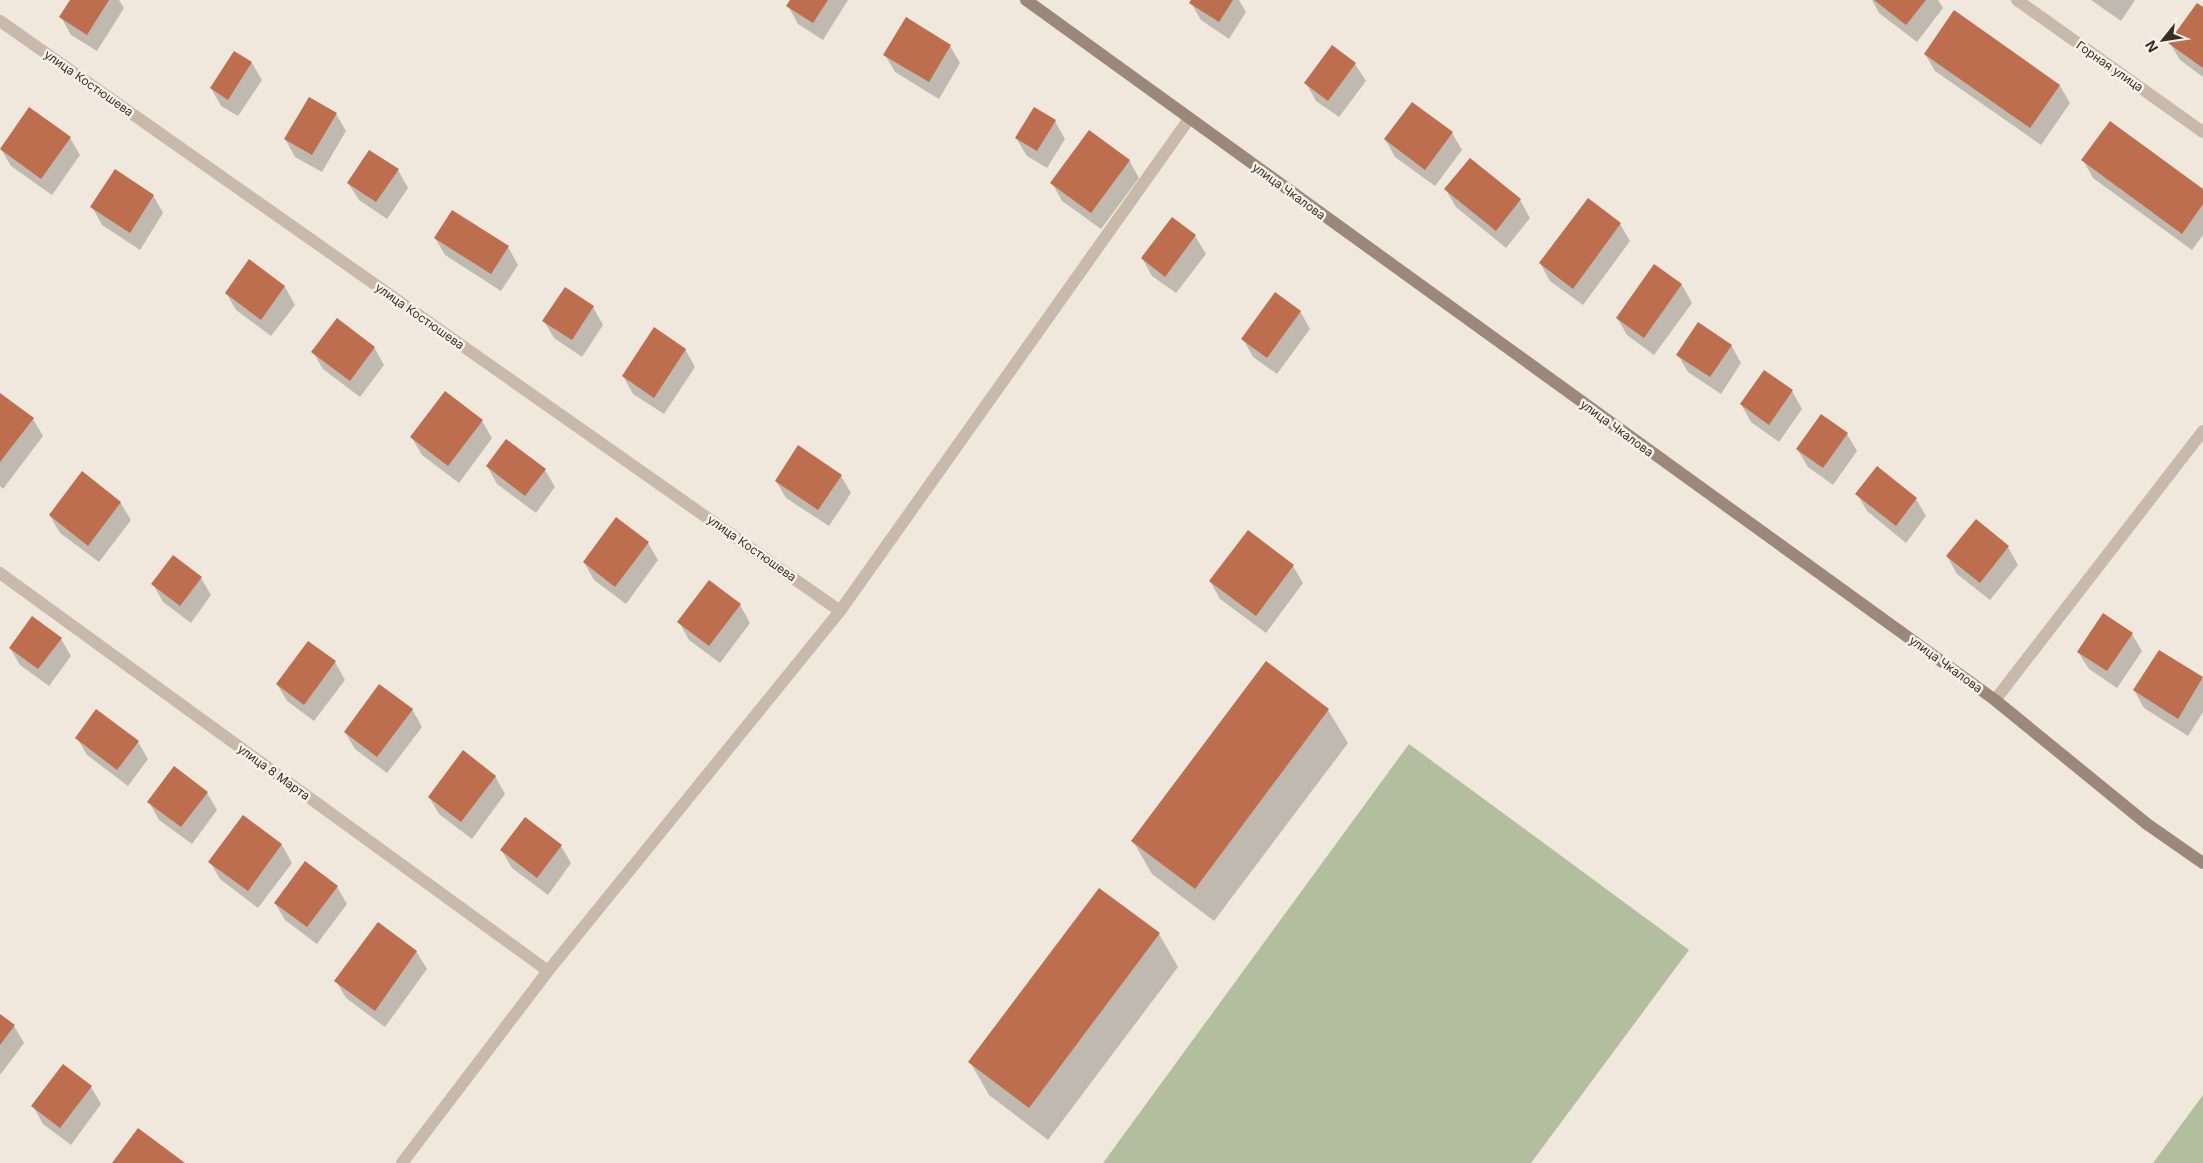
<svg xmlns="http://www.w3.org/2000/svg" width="2203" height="1163" viewBox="0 0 2203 1163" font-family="Inter,sans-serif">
<rect width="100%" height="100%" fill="#f0e8dd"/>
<g fill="#b2be9e">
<path d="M 1409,744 L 1689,950 L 1531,1163 L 1103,1163 Z"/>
<path d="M 2203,1095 L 2203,1163 L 2153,1163 Z"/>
</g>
<g fill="#0003">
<path d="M 72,0 L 119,0 L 124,8 L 97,51 L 71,35 L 61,17 Z"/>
<path d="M 792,0 L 848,0 L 823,40 L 798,24 L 788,6 Z"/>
<path d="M 1193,0 L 1239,0 L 1246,12 L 1229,39 L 1201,20 L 1191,3 Z"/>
<path d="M 1872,0 L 1938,0 L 1943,8 L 1917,42 L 1879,13 Z"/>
<path d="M 2091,0 L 2135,0 L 2121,21 Z"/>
<path d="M 2203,9 L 2203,77 L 2180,60 L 2170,43 Z"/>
<path d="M 950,46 L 960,63 L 939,99 L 895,72 L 885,55 Z"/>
<path d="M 1333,47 L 1355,64 L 1366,81 L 1339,117 L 1316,101 L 1306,83 Z"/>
<path d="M 234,52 L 252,63 L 262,80 L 238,116 L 221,106 L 211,88 Z"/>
<path d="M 1925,54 L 2060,86 L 2070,103 L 2041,145 L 1935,71 Z"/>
<path d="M 336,114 L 346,131 L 322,172 L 295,157 L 285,139 Z"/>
<path d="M 1055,121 L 1065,139 L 1047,168 L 1027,156 L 1016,138 Z"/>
<path d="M 1452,133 L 1462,150 L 1435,186 L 1395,157 L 1385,139 Z"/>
<path d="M 70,138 L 80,155 L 52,195 L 11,166 L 1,149 Z"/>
<path d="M 1129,160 L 1139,178 L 1101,229 L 1062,201 L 1052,183 Z"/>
<path d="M 1470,160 L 1520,200 L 1530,218 L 1506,248 L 1456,207 L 1446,190 Z"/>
<path d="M 2083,160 L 2203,191 L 2203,235 L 2192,250 L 2093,178 Z"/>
<path d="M 398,170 L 408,188 L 387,219 L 359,200 L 348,183 Z"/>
<path d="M 153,195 L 163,213 L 140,250 L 102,225 L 92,207 Z"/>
<path d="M 1172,218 L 1195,236 L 1206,254 L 1176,293 L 1152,276 L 1142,258 Z"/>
<path d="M 1620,224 L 1630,241 L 1583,305 L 1550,281 L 1540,263 Z"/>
<path d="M 435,238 L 508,247 L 518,265 L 501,291 L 445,255 Z"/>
<path d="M 250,261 L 285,287 L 295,305 L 271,336 L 236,310 L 226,293 Z"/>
<path d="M 1654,266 L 1682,285 L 1692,303 L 1654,355 L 1627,335 L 1617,318 Z"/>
<path d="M 593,307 L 603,325 L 582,357 L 554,338 L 544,321 Z"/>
<path d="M 1300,311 L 1310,329 L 1277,374 L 1253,357 L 1243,339 Z"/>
<path d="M 1731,345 L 1741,363 L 1721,394 L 1688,372 L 1678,355 Z"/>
<path d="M 374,347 L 384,365 L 360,397 L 323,369 L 313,352 Z"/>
<path d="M 685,349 L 695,367 L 664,414 L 633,394 L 623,376 Z"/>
<path d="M 1792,391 L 1802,409 L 1779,442 L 1751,422 L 1741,404 Z"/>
<path d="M 0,395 L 33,419 L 43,436 L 3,489 L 0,486 Z"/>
<path d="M 482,421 L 492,438 L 459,483 L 422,455 L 412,438 Z"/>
<path d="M 1847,434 L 1857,451 L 1833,485 L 1808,467 L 1797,449 Z"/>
<path d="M 487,466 L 545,470 L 555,487 L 536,513 L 497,484 Z"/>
<path d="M 841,476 L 851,493 L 829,526 L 786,498 L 776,481 Z"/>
<path d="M 1857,494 L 1916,499 L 1926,516 L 1906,543 L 1867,511 Z"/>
<path d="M 120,502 L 131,520 L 99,562 L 60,533 L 50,516 Z"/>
<path d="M 1976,521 L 2008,547 L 2018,565 L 1990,600 L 1957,574 L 1947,556 Z"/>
<path d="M 648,543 L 658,560 L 626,604 L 594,580 L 584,562 Z"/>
<path d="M 1293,566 L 1303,583 L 1266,633 L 1220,599 L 1210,581 Z"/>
<path d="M 201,578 L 211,595 L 191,623 L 163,602 L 153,584 Z"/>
<path d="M 740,605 L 750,623 L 720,663 L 689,640 L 679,622 Z"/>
<path d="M 2132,634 L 2142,651 L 2117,688 L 2089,669 L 2078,652 Z"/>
<path d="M 61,639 L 71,656 L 49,686 L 20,665 L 10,648 Z"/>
<path d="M 2159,651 L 2203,679 L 2203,712 L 2188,736 L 2144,708 L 2134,690 Z"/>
<path d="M 335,662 L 345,680 L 314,721 L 287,701 L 277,684 Z"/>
<path d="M 1266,663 L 1328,710 L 1348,743 L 1214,921 L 1152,874 L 1133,841 Z"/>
<path d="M 412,709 L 422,727 L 387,773 L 355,749 L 345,732 Z"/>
<path d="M 77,738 L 138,742 L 148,759 L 128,786 L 87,755 Z"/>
<path d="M 495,776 L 505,794 L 472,839 L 439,814 L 429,797 Z"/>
<path d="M 207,793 L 217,810 L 192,844 L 159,820 L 149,802 Z"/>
<path d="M 243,817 L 282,845 L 292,863 L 258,908 L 220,879 L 210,862 Z"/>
<path d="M 561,846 L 571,863 L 548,895 L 512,868 L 502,851 Z"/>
<path d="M 337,887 L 347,904 L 317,944 L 285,920 L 275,903 Z"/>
<path d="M 1159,934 L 1178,967 L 1048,1140 L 989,1095 L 970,1062 Z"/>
<path d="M 416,951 L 427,969 L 385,1027 L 346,998 L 336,981 Z"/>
<path d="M 0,1015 L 14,1026 L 24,1043 L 0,1075 Z"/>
<path d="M 91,1087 L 101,1104 L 71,1145 L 43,1124 L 33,1106 Z"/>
</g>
<g fill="#bd6e4e">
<path d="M 70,0 L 109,0 L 87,35 L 59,17 Z"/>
<path d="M 790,0 L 828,0 L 813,23 L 786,6 Z"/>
<path d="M 1191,0 L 1233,0 L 1219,22 L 1189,3 Z"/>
<path d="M 1874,0 L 1926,0 L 1906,25 Z"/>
<path d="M 2197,3 L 2203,7 L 2203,68 L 2168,43 Z"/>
<path d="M 1954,10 L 2060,85 L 2030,128 L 1924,54 Z"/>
<path d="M 906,17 L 951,45 L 929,82 L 883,55 Z"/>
<path d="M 1332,45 L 1356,63 L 1328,101 L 1304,83 Z"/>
<path d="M 234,51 L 252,62 L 228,100 L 210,88 Z"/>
<path d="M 309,97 L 337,113 L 312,155 L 284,139 Z"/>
<path d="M 1412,102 L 1453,132 L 1425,170 L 1384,139 Z"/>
<path d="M 29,107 L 71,137 L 41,179 L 0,149 Z"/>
<path d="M 1034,107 L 1056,120 L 1037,151 L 1015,138 Z"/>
<path d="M 2110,121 L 2203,189 L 2203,204 L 2182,234 L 2081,160 Z"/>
<path d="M 1089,130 L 1130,160 L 1091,213 L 1050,183 Z"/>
<path d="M 369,150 L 399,169 L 376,202 L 347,183 Z"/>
<path d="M 1470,158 L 1521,199 L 1496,231 L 1444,189 Z"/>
<path d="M 115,169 L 154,195 L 130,233 L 90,207 Z"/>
<path d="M 1588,198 L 1621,223 L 1573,289 L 1539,263 Z"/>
<path d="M 452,210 L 509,246 L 491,274 L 434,238 Z"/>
<path d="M 1172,217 L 1196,235 L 1165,277 L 1141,258 Z"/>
<path d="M 249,259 L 285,286 L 261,320 L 225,293 Z"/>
<path d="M 1654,264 L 1682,284 L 1644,338 L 1616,318 Z"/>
<path d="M 565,287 L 594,306 L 572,340 L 542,321 Z"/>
<path d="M 1275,292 L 1301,311 L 1267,358 L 1241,339 Z"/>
<path d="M 337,318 L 375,347 L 350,381 L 311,352 Z"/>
<path d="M 1698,322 L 1732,345 L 1710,377 L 1676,355 Z"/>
<path d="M 654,327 L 686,349 L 654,398 L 622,376 Z"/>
<path d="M 1764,370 L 1793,390 L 1769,425 L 1740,404 Z"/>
<path d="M 445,391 L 483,420 L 448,466 L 410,437 Z"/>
<path d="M 0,393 L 34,418 L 0,462 Z"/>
<path d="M 1821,414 L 1848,433 L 1823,468 L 1796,449 Z"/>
<path d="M 506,439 L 546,469 L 525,496 L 486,466 Z"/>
<path d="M 798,445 L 842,475 L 818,510 L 775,481 Z"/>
<path d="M 1877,466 L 1917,498 L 1896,526 L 1855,494 Z"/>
<path d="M 82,471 L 121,502 L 88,546 L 49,515 Z"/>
<path d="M 616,517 L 649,542 L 615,587 L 583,562 Z"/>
<path d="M 1976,519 L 2009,546 L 1980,583 L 1946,556 Z"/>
<path d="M 1248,530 L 1294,565 L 1256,616 L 1209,581 Z"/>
<path d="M 173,555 L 202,577 L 180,606 L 151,584 Z"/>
<path d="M 709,580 L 741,604 L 709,646 L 677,622 Z"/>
<path d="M 2103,613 L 2133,633 L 2107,671 L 2077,652 Z"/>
<path d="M 32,616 L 62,638 L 38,669 L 9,648 Z"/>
<path d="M 308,641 L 336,661 L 304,705 L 276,684 Z"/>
<path d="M 2159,650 L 2203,677 L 2178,719 L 2133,690 Z"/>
<path d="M 1266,661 L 1329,709 L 1195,889 L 1131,841 Z"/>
<path d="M 379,684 L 413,709 L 377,757 L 344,732 Z"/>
<path d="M 96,709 L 139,741 L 117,770 L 75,738 Z"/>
<path d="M 463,750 L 496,776 L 461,822 L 428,797 Z"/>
<path d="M 174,766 L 208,792 L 181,827 L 147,802 Z"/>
<path d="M 243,815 L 282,844 L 248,891 L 208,862 Z"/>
<path d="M 525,817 L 562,845 L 537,878 L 500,850 Z"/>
<path d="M 305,861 L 338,886 L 307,927 L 274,903 Z"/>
<path d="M 1099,888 L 1160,933 L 1029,1108 L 968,1062 Z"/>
<path d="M 378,922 L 417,951 L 375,1011 L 334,981 Z"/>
<path d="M 0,1014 L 15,1025 L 0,1045 Z"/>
<path d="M 63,1064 L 92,1086 L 60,1128 L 31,1106 Z"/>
<path d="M 138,1128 L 185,1163 L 112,1163 Z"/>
</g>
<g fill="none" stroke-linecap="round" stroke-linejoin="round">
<g stroke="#c8b9aa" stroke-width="12">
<path d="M 2017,0 L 2203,132"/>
<path d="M 0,21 L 840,611"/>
<path d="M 0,573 L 548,971"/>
<path d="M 1995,700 L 2203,431"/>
<path d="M 402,1163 L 548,971 L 840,611 L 1189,119"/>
</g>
<path stroke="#9b887b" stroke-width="12" d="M 1026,0 L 1995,700 L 2147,824 L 2203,863"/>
</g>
<g text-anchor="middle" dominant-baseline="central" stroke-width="5" stroke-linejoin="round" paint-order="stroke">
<g font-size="12" fill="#362d29" stroke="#f8f2e9">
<text transform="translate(2110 66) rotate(35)">Горная улица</text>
<text transform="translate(89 83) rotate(35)">улица Костюшева</text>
<text transform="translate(1289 191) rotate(36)">улица Чкалова</text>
<text transform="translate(420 316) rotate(35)">улица Костюшева</text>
<text transform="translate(1617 428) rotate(36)">улица Чкалова</text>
<text transform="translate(752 548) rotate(35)">улица Костюшева</text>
<text transform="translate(1946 664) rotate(36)">улица Чкалова</text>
<text transform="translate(274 772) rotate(36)">улица 8 Марта</text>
</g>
</g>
<g transform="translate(2163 40) rotate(240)" stroke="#f8f2e9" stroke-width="4" paint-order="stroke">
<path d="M0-4L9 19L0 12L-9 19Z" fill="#362d29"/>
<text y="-8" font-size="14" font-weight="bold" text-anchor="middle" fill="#362d29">N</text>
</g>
</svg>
